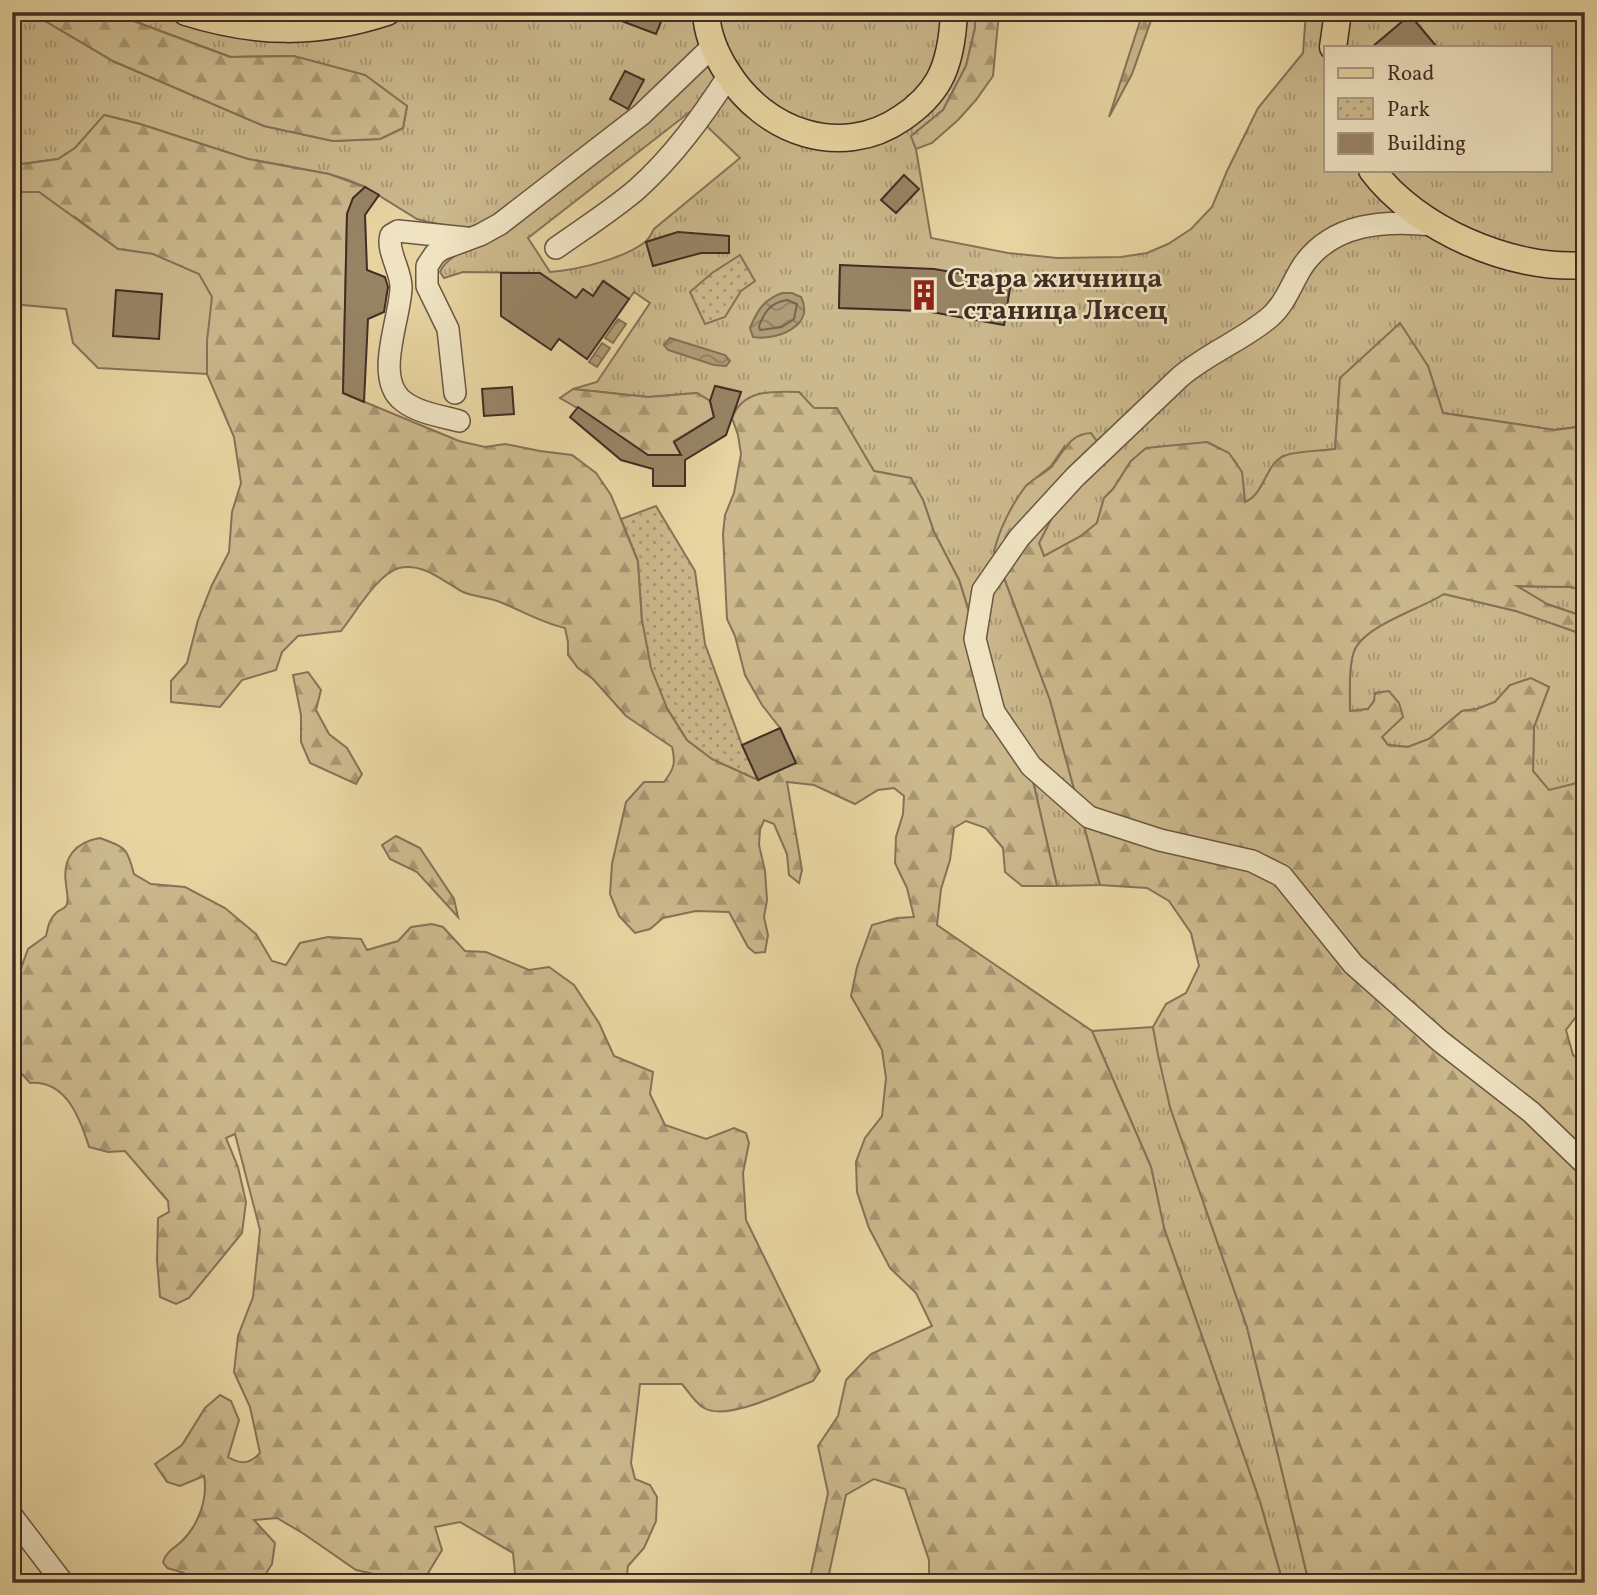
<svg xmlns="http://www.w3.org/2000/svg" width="1597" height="1595" viewBox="0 0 1597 1595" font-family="Vollkorn,serif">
<defs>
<pattern id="grass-tufts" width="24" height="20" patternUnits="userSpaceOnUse" patternTransform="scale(1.75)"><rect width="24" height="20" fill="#cbb88c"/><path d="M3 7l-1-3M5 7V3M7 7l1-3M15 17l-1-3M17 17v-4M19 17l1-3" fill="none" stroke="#a69672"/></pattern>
<pattern id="forest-firs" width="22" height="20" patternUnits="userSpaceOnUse" patternTransform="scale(1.75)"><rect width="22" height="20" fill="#cbb88c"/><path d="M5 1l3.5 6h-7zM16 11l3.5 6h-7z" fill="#a69672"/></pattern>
<pattern id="park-dots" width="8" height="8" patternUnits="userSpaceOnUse" patternTransform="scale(1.75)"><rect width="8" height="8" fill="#cbb88c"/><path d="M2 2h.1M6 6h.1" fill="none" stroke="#a69672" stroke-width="1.8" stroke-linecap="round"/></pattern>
<pattern id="water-waves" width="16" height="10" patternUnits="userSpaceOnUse" patternTransform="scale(1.75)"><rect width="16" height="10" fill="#af9b76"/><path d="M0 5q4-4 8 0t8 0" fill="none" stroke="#907f61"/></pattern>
</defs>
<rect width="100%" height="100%" fill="#e7d4a1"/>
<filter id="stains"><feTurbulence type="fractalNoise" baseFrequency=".00286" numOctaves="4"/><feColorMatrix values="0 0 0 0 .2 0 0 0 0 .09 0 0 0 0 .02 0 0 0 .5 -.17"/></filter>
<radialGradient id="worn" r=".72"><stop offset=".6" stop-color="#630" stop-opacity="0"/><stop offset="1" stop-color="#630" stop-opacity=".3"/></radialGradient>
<g fill="url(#grass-tufts)" stroke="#867258" stroke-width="2" fill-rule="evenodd">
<path d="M 12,12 L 30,12 L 113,61 L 264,126 L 333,141 L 380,139 L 403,128 L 407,106 L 294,56 L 231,57 L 128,19 L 118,12 L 975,12 L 975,28 L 966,66 L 943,110 L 911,136 L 916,149 L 931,238 L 1008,253 L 1057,258 L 1121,257 L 1147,253 L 1168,244 L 1191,229 L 1212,207 L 1227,171 L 1258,108 L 1303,53 L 1306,12 L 1585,12 L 1585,426 L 1555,430 L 1443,413 L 1428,366 L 1340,378 L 1335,449 L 1283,456 L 1270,470 L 1255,497 L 1245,502 C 1241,466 1241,459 1207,442 L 1131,461 L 1113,489 L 1104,498 L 1097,523 L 1081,536 L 1044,557 L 1039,543 L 1063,496 L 1064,447 L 1051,466 L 1026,486 L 994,551 L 1050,700 L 1100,885 L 1057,886 L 1033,781 L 996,698 L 959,580 L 934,532 L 923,500 L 890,474 L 874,471 L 858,446 L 814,408 L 741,404 L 734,411 L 741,392 L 716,386 L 710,401 L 697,393 L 648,397 L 573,389 L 597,382 L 650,303 L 634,292 L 629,299 L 604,281 L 593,296 L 583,289 L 576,298 L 540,273 L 463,272 L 444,278 L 440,272 C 450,249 483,249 501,235 L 428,222 L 417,219 L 365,187 L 348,180 L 329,174 L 248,159 L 140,124 L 105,115 L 75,148 L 58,159 L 15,165 L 12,171 ZM 1326,47 L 1550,47 L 1550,170 L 1326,170 ZM 691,111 L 740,158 L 654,229 C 652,233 649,239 645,242 C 623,259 577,270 550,272 L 528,238 ZM 678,232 L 684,257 L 653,266 L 646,242 ZM 840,266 L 1010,282 L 1004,324 L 926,311 L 839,308 Z"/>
<path d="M 1516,586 L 1570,587 L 1585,590 L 1585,617 L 1547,604 Z"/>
<path d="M 1444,594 L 1516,611 L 1585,635 L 1585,785 L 1577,783 L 1549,791 L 1533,771 L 1534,727 L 1549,687 L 1510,685 L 1495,702 L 1477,709 L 1462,711 L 1429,739 L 1408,747 L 1388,745 L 1382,737 L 1374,701 L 1368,709 L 1350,712 C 1350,695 1348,661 1356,647 C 1369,624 1421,608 1444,594 Z"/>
<path d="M 1153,1027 L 1170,1107 L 1247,1327 L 1309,1583 L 1283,1583 L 1260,1502 L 1164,1228 L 1151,1167 L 1092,1031 Z"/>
</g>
<g fill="url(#forest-firs)" stroke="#867258" stroke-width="2">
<path d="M 30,12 L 118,12 L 128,19 L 230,57 L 294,56 L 365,75 L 407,106 L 403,128 L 380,139 L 333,141 L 264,126 L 113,61 Z"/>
<path d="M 975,12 L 999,12 L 993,76 L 976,100 L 958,120 L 932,143 L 916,149 L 911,136 L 943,110 L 966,66 L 975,28 Z"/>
<path d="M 1143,12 L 1154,12 L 1132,74 L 1109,117 Z"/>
<path d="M 104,115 L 140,124 L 248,159 L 329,174 L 365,187 L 353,198 L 347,214 L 343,393 L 459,441 L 485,447 L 505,444 L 540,451 L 572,455 L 596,473 L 611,495 L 638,561 L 642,620 L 667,708 L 687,740 L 712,759 L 758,780 L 795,763 L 780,728 L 762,705 L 745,675 L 735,636 L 727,619 L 723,534 L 725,515 L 734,493 L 741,454 L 738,435 L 732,418 C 743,389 773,391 799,392 L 814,408 L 837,408 L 874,471 L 911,478 L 923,500 L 934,532 L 959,580 L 996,698 L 1033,781 L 1057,886 L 1022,886 L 1005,872 L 1003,848 L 986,828 L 966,821 L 954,828 L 950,860 L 941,889 L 937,925 L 1092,1031 L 1151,1167 L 1164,1228 L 1260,1502 L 1283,1583 L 929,1583 L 929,1560 L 905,1489 L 874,1479 L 846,1495 L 827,1583 L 809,1583 L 828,1493 L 818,1446 L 838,1416 L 846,1380 L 871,1354 L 932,1326 L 916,1293 L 890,1268 L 869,1228 L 857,1192 L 856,1162 L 865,1138 L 882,1116 L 886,1078 L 882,1050 L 851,996 L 857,967 L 872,925 L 897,918 L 914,917 L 907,888 L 895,863 L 896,837 L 903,814 L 904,796 L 894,788 L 878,790 L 855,804 L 814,785 L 787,782 L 802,870 L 799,883 L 789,875 L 787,854 L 774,824 L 764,820 L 760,830 L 759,845 L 765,871 L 767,900 L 764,917 L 768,935 L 765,952 L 755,953 L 748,947 L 729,912 L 696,911 L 663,918 L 650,929 L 635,933 L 619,916 L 610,894 L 612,864 L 626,802 L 644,782 L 664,782 C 674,769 676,763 672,747 L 626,716 L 593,679 L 578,668 L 568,655 L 568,642 L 565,628 C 542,623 522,611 500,602 C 488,597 474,597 463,592 C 444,582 423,562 399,568 C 377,574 355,614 341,631 L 298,636 L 282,652 L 276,670 L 242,680 L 220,707 L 171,702 L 171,681 L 187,663 L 198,620 L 212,585 L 229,552 L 232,512 L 241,483 L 234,437 L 207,374 L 207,341 L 153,254 L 118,249 L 75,217 L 16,192 L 12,200 L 12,171 L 15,165 L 58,159 L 75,148 Z"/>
<path d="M 1400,323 L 1428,366 L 1443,413 L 1555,430 L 1585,426 L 1585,590 L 1570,587 L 1517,586 L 1547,604 L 1585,617 L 1585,635 L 1516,611 L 1444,594 C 1420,609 1370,624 1356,647 C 1348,660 1350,695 1350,711 L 1368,709 L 1374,701 L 1375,693 L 1389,691 L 1399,703 L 1403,717 L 1382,737 L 1388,745 L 1408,747 L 1429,739 L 1462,711 L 1477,709 L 1495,702 L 1510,685 L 1531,678 L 1549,687 L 1534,727 L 1533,771 L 1549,790 L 1577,783 L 1585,785 L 1585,1005 L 1566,1030 L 1573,1055 L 1585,1065 L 1585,1583 L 1309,1583 L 1247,1327 L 1170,1107 L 1158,1055 L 1153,1027 L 1166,1004 L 1186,993 L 1199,966 L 1191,933 L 1169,901 L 1147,888 L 1100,885 L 1050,700 L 994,551 C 1000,528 1011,506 1025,487 C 1032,479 1043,475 1051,467 C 1064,453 1068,434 1091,433 L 1099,444 L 1063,496 L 1039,543 L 1044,556 L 1081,536 L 1097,523 L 1104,498 L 1113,489 L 1131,461 L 1146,448 L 1207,442 L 1229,453 L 1242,472 L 1245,502 C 1265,494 1265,464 1284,456 C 1296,451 1322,451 1335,449 L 1340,378 Z"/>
<path d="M 573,389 L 648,397 L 697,393 L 710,401 L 714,417 L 674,441 L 681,455 L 649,456 L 591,416 L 560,398 Z"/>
<path d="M 308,672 L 321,690 L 316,710 L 329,734 L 347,748 L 362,774 L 356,784 L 310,763 L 301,742 L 301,715 L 293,675 Z"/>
<path d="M 396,836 L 420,848 L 454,899 L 458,917 L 417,872 L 390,859 L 382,845 Z"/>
<path d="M 100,838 C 126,848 127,847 134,874 L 151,884 L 185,887 L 225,908 L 256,934 L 272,961 L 286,965 L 300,943 L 328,937 L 361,939 L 367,950 L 398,941 L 411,927 L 432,924 L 443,927 L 465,951 L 486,952 L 529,970 L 549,967 L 574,985 L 599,1023 L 614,1056 L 653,1072 L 650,1094 L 665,1125 L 706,1139 L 734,1128 L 746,1133 L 749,1143 L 743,1173 L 746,1220 L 820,1371 L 813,1381 C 788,1390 728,1422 704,1408 C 695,1403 689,1392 682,1384 L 640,1384 L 631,1463 L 635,1479 L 650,1485 L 657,1497 L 656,1521 L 644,1548 L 628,1566 L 626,1583 L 516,1583 L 513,1553 L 460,1522 L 435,1527 L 442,1550 L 422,1583 L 387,1583 L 378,1575 L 356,1570 L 304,1534 L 277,1518 L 254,1520 L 275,1543 L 272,1564 L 260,1583 L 186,1583 L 184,1573 L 167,1568 L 163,1562 C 166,1552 174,1548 181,1542 C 199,1525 208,1498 204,1476 L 180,1486 L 167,1482 L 155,1464 L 182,1445 L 205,1408 L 220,1395 L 231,1401 L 239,1420 L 228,1457 C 241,1465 250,1464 260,1453 L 250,1407 L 234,1372 L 238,1336 L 253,1297 L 260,1230 L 235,1134 L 226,1138 L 238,1167 L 246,1202 L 242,1233 L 189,1298 L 176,1304 L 160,1297 L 157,1260 L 158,1218 L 169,1212 L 168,1201 L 125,1151 L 108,1152 L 89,1147 C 80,1118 66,1080 30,1083 L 12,1063 L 12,974 L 20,971 L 28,949 L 46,936 C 48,927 49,919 57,912 C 60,910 64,909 66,906 C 70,900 66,891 66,884 C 62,858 75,842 100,838 Z"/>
</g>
<g fill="url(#park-dots)" stroke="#867258" stroke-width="2">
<path d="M 740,255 L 755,281 L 741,291 L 725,317 L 705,324 L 690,292 L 712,273 Z"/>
<path d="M 656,506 L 695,571 L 705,644 L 742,745 L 758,780 L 712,759 L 687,740 L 667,708 L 651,668 L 642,620 L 638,561 L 621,519 Z"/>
</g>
<path fill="#cbb88c" stroke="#867258" stroke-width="2" d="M 16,192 L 39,192 L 118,249 L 153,254 L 199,274 L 212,297 L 207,341 L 207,374 L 98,368 L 73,343 L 66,309 L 12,304 L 12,200 Z"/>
<g fill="url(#water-waves)" stroke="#836f55" stroke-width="2">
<path d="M 782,293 L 792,293 L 801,297 C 816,326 776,341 753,337 L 750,328 C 757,311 763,300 782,293 Z"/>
<path d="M 618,319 L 626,324 L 613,343 L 605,338 Z"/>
<path d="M 670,338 L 725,355 L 730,361 L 726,366 L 714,365 L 668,350 L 664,345 Z"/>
<path d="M 602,343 L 610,348 L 597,367 L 589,362 Z"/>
</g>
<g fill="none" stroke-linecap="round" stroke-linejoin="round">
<path stroke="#78644d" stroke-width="2" d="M 787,300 L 797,304 L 794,319 L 782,327 L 760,330 L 759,326 C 765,311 770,303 787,300 Z"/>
</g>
<g fill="#978465" stroke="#412d24" stroke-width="2">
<path d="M 603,12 L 665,12 L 656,34 L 603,14 Z"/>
<path d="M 1410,15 L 1437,47 L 1372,47 Z"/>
<path d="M 625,71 L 644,80 L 628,109 L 610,99 Z"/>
<path d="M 904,175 L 919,189 L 896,213 L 881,200 Z"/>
<path d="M 365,187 L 379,195 L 365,215 L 367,270 L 385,277 L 388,287 L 384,312 L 368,319 L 364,402 L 343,393 L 347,214 L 353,198 Z"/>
<path d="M 678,232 L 729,236 L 729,253 L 701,253 L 653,266 L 646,242 Z"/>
<path d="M 840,265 L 934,269 L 1011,282 L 1004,325 L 926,311 L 839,308 Z"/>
<path d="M 501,273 L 540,273 L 576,298 L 583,289 L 593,296 L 603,281 L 629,299 L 587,359 L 559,339 L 551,350 L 501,316 Z"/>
<path d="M 116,290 L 162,294 L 159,339 L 113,336 Z"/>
<path d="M 715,386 L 741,392 L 726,435 L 685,460 L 685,486 L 653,486 L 653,469 L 621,460 L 570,417 L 578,407 L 648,455 L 681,455 L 674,442 L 714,417 L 710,401 Z"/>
<path d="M 512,387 L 514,414 L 484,416 L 482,389 Z"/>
<path d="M 780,728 L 796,763 L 758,780 L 742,745 Z"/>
</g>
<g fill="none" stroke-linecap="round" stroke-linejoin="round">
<defs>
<g id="minor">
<path d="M 1434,225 C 1386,220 1332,222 1302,267 C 1292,283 1285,304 1270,317 C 1243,340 1208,353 1180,377 L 1075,477 L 1019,538 L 983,590 L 975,639 L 994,712 L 1031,766 L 1089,817 L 1160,840 L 1252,861 L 1282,876 L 1353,964 L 1440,1041 L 1531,1112 L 1585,1164"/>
<path d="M 556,248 C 583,229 611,211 636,190 C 673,157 702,117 729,75"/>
<path d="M 455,393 L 448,329 L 427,286 L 427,266 L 435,254 L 442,249 L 480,235 L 500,224 L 641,115 L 713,46"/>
<path d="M 459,421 C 441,416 418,413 403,401 C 373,378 401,317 401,287 C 401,270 386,250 391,235 L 398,231 L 466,238"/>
<path d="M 12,1516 L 63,1583"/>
</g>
<g id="major">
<path d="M 186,12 C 256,34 317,35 387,12"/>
<path d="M 706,12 C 707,33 716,55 727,72 C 764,132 841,160 902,118 C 917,108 930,96 939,80 C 950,60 953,35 954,12"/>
<path d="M 1333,47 L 1338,12"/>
<path d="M 1372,170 C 1416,229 1512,271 1585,265"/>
</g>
</defs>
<use href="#minor" stroke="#6a5743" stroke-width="24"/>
<use href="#major" stroke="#412d24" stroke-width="29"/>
<use href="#minor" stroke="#efe3c2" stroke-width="21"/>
<use href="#major" stroke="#e7d4a1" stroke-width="26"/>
</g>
<defs>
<symbol id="building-bare" viewBox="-9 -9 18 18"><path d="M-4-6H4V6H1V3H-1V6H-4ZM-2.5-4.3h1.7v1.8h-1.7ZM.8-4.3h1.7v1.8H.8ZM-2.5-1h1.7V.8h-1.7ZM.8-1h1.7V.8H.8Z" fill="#8f2418" stroke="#efe3c2" stroke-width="2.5" paint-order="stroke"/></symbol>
</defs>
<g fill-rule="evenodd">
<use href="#building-bare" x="902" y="273" width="44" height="44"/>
</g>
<g text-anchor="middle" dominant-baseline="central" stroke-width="5" stroke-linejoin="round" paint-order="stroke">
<g font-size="28" font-weight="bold" fill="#412d24" stroke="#efe3c2" text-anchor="start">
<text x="947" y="279">Стара жичница<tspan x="947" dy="32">- станица Лисец</tspan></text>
</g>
</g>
<rect width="1597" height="1595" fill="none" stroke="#e7d4a1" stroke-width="42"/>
<rect x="14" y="14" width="1569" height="1567" fill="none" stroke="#412d24" stroke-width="3.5"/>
<rect x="21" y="21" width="1555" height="1553" fill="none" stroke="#412d24" stroke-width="2"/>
<rect x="1324" y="46" width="228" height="126" fill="#efe3c2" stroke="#a99a83" stroke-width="2"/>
<rect x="1338" y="68" width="35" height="10" fill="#e7d4a1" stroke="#a99a83" stroke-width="2"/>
<text x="1387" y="80" font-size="21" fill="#412d24">Road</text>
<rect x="1338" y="98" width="35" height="21" fill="url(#park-dots)" stroke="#a99a83" stroke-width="2"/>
<text x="1387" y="116" font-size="21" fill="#412d24">Park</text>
<rect x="1338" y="133" width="35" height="21" fill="#978465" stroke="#a99a83" stroke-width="2"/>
<text x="1387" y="150" font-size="21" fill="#412d24">Building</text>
<rect width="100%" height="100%" filter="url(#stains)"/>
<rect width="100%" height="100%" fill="url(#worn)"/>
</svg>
